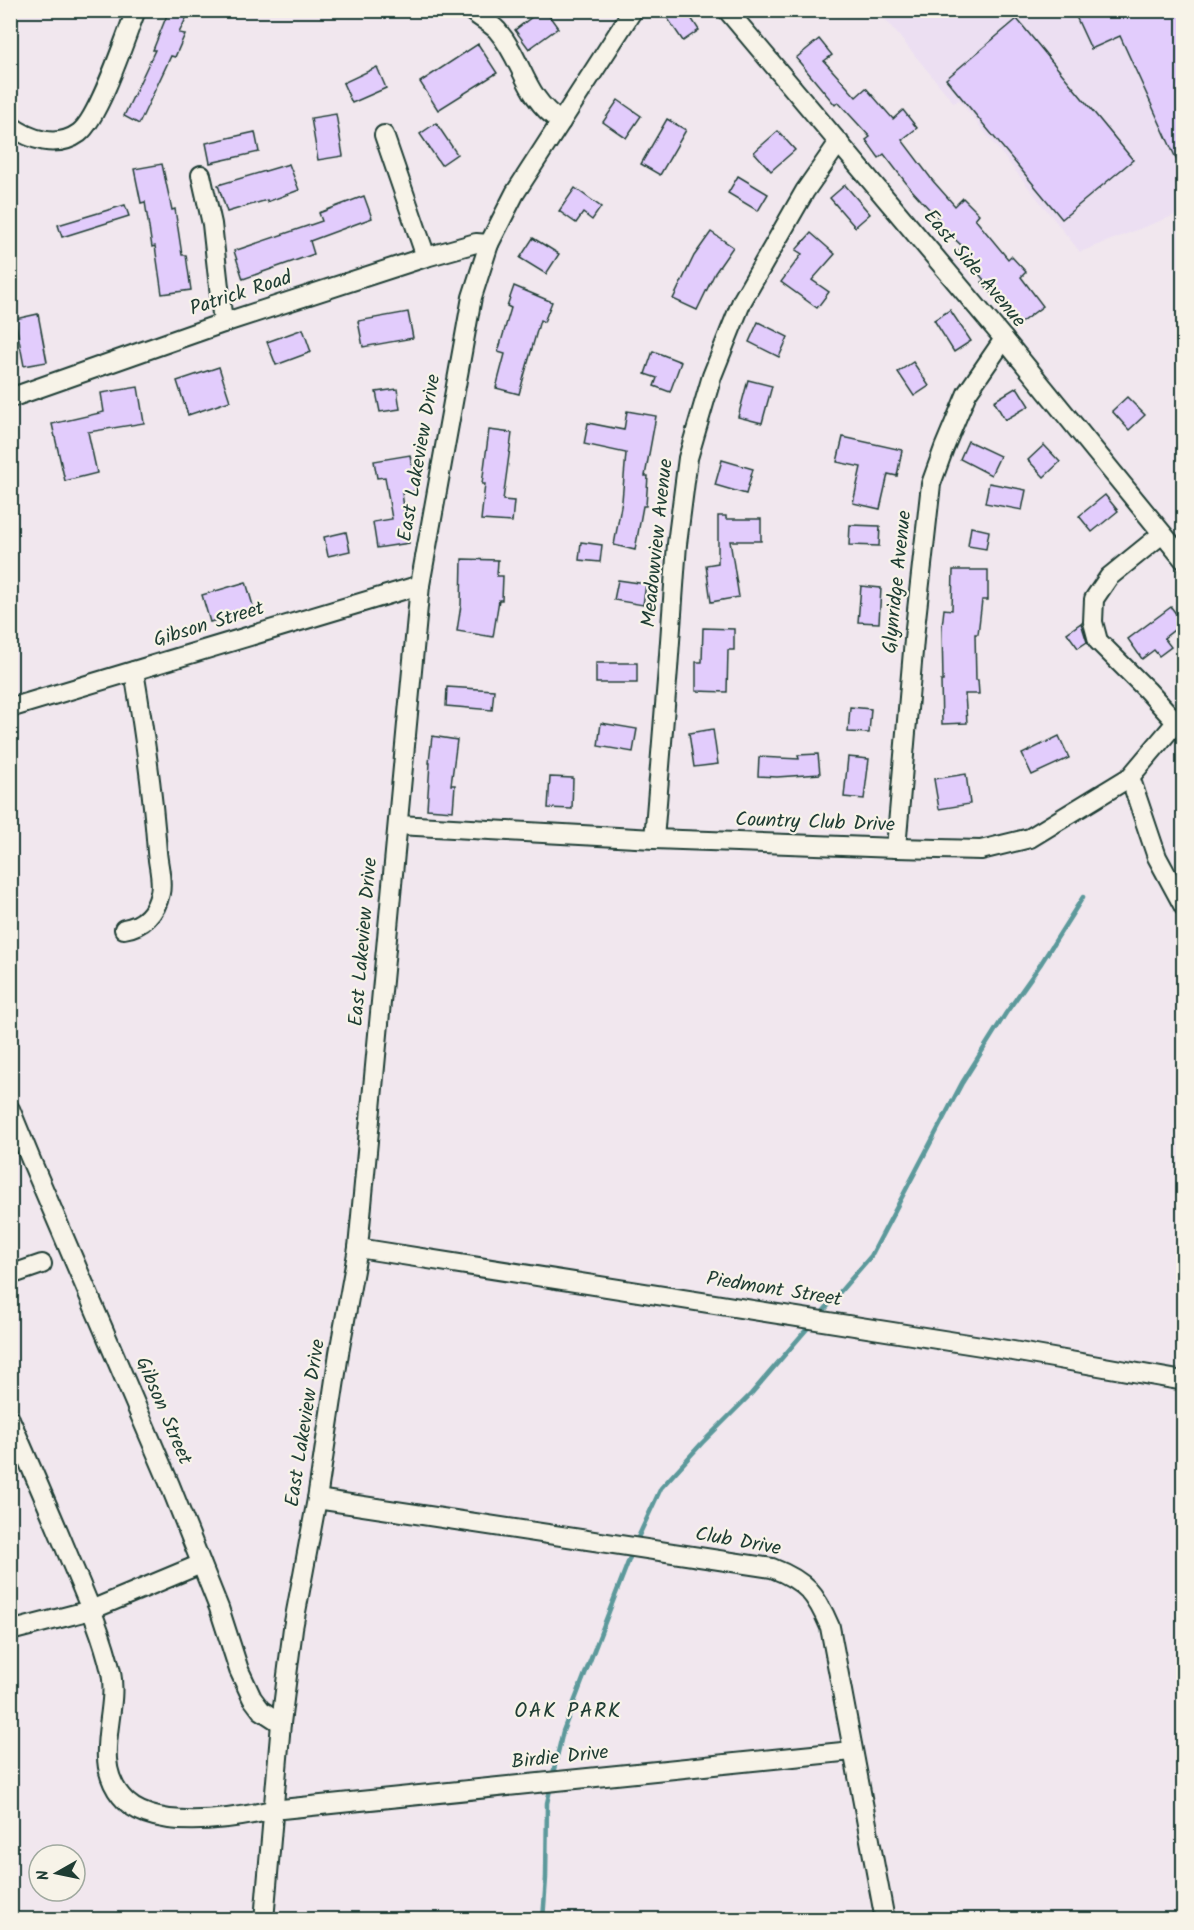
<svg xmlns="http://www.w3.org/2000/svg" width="1194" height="1930" viewBox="0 0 1194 1930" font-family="Kalam,sans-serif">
<rect width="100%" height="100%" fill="#f1e7ee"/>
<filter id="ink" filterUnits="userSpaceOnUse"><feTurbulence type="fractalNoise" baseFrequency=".0167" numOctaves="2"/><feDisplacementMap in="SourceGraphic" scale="12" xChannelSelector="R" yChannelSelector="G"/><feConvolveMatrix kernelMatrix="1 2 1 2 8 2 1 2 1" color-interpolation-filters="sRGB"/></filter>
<g filter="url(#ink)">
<path fill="#ecdff2" d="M 891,10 L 1183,11 L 1183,212 L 1080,252 L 959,100 L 954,103 L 885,19 L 893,13 Z"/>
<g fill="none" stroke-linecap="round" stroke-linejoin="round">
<g stroke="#5c999b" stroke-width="4.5">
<path d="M 820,1315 L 871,1256 L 962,1083 L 1006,1013 L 1040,965 L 1083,897"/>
<path d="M 635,1544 L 661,1488 L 702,1443 L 751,1394 L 812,1323"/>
<path d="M 552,1778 L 563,1731 L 632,1552"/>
<path d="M 543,1920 L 546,1878 L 547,1803 L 551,1786"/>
</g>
</g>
<g fill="#e2ccfc" stroke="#1f3d34" stroke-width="1.5">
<path d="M 169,10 L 190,10 L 179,33 L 185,34 L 175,57 L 171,56 L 139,124 L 124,116 L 155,50 L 153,50 Z"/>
<path d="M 541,10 L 545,10 L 558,28 L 529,49 L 515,30 Z"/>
<path d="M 662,10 L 686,10 L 699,30 L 683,41 Z"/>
<path d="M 1073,10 L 1184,10 L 1184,176 L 1120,36 L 1091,49 Z"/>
<path d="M 1017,19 L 1133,160 L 1062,219 L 946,79 Z"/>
<path d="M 819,39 L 832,55 L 824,61 L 856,97 L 866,88 L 893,119 L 903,110 L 917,128 L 902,140 L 933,181 L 955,206 L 963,198 L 979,214 L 975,219 L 1008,259 L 1011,256 L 1026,272 L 1021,277 L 1043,306 L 1019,324 L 998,297 L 996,298 L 982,282 L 984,280 L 959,250 L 963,247 L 938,223 L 940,221 L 910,188 L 884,154 L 879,158 L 866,140 L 870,137 L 838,102 L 835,105 L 796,58 Z"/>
<path d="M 478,44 L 497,73 L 438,110 L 420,82 Z"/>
<path d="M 377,67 L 386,88 L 352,103 L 343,83 Z"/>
<path d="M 618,100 L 641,116 L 626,138 L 603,122 Z"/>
<path d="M 336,114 L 343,156 L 318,160 L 311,118 Z"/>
<path d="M 667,119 L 686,130 L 660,175 L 641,164 Z"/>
<path d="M 436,123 L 457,154 L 441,165 L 420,134 Z"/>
<path d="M 778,131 L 795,150 L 771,171 L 754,152 Z"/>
<path d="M 255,132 L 259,152 L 210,163 L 206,143 Z"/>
<path d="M 162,164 L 172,210 L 175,209 L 182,255 L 186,255 L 191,290 L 162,294 L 155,246 L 152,247 L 145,202 L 141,203 L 134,169 Z"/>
<path d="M 289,164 L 299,190 L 267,202 L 267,200 L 227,212 L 218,185 Z"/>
<path d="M 738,176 L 768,194 L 758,211 L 728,193 Z"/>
<path d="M 845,185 L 870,214 L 855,227 L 830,198 Z"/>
<path d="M 575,188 L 601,207 L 592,220 L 583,213 L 576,223 L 559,211 Z"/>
<path d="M 364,196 L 372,218 L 310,241 L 314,254 L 243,279 L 234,251 L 322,221 L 319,213 Z"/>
<path d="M 125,205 L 129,216 L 62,237 L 58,225 Z"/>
<path d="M 711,232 L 733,247 L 715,273 L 697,310 L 673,299 L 694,256 Z"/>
<path d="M 811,233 L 835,254 L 812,280 L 829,292 L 817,308 L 781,282 L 802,254 L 796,250 Z"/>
<path d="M 533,238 L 559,254 L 546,274 L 520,258 Z"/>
<path d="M 514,286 L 552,302 L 544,322 L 540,320 L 519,394 L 496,388 L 505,354 L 498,352 L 511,308 L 507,306 Z"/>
<path d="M 950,310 L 971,341 L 954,352 L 934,320 Z"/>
<path d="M 408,312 L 413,338 L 363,347 L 358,321 Z"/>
<path d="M 38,314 L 47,362 L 24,366 L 15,319 Z"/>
<path d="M 758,322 L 788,337 L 779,357 L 749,342 Z"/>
<path d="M 303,329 L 311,352 L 276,365 L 267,342 Z"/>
<path d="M 653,351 L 681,362 L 670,392 L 654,386 L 657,378 L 645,374 Z"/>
<path d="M 913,362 L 929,386 L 914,396 L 898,372 Z"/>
<path d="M 219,367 L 230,401 L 188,415 L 177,381 Z"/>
<path d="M 748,380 L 772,386 L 762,423 L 738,417 Z"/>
<path d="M 138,387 L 144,423 L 88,432 L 97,473 L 65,481 L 52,424 L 104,412 L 101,393 Z"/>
<path d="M 1017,387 L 1029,406 L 1005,420 L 994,401 Z"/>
<path d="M 397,389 L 400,409 L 380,412 L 376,392 Z"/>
<path d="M 1127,397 L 1145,415 L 1129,430 L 1112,411 Z"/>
<path d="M 627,411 L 656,416 L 645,476 L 648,476 L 646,506 L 643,506 L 635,550 L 614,545 L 622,501 L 626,453 L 584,444 L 588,423 L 624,430 Z"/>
<path d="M 489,430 L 512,433 L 503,500 L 514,501 L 512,522 L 481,520 L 485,484 L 482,484 Z"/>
<path d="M 843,437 L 902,450 L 897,476 L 888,474 L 880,509 L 853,503 L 861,467 L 837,462 Z"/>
<path d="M 968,441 L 1000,456 L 991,475 L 960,459 Z"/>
<path d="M 1044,445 L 1060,462 L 1044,477 L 1028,460 Z"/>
<path d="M 410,455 L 416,491 L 402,493 L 409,543 L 377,548 L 373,522 L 392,519 L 385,477 L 377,478 L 374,461 Z"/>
<path d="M 722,460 L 753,469 L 746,494 L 715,485 Z"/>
<path d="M 989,483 L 1026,490 L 1022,510 L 985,503 Z"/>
<path d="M 1105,495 L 1118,511 L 1092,532 L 1079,516 Z"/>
<path d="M 718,516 L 726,516 L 726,519 L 761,519 L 761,541 L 730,541 L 739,597 L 711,602 L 706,565 L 718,563 Z"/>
<path d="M 850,525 L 880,526 L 879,546 L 849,545 Z"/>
<path d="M 971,527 L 989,531 L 986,549 L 968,546 Z"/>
<path d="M 346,532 L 350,551 L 328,556 L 324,537 Z"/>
<path d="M 581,542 L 602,545 L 600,562 L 579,560 Z"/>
<path d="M 462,559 L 498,560 L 497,576 L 503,576 L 502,600 L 499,600 L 493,637 L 457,631 L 461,605 Z"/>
<path d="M 953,570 L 988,570 L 988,600 L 982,600 L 978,634 L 975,634 L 976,680 L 978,680 L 979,694 L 965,694 L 967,723 L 942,724 L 941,681 L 943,681 L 942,627 L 944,609 L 952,610 Z"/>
<path d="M 618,580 L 646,584 L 643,605 L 614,600 Z"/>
<path d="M 246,582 L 254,609 L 210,622 L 202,595 Z"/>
<path d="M 861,586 L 881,588 L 879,623 L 858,622 Z"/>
<path d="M 1171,607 L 1183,623 L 1164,638 L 1171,647 L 1159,656 L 1154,650 L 1142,659 L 1128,639 Z"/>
<path d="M 1081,623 L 1087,642 L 1078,648 L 1067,633 Z"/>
<path d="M 703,628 L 734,629 L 734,650 L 728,650 L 727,692 L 696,691 L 696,662 L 702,662 Z"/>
<rect x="596" y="663" width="41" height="20"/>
<path d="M 447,687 L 494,690 L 492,710 L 446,706 Z"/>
<path d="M 850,707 L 871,709 L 869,733 L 848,732 Z"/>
<path d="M 601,723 L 637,729 L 633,752 L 598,746 Z"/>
<path d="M 713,729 L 718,764 L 694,767 L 689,733 Z"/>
<path d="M 432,736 L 457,740 L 451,785 L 455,785 L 453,811 L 427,809 L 430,763 L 429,763 Z"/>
<path d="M 1059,736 L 1069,758 L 1032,775 L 1022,754 Z"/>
<path d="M 818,754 L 820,774 L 777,777 L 758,776 L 759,757 L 799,759 L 798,755 Z"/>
<path d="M 848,757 L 869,759 L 864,799 L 844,797 Z"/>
<path d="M 966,774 L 970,804 L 939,809 L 934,779 Z"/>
<path d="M 550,777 L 573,778 L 572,809 L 548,808 Z"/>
</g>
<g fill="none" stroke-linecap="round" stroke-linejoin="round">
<defs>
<g id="minor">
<path d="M 470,10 C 479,17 490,23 497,30 C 524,61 523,96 561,122"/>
<path d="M 727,10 L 1004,339 L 1184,560"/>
<path d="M 10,125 C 30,140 57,149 79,133 C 99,118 126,36 136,10"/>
<path d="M 384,135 L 426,257"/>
<path d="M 201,175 L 212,224 L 223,323"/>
<path d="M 10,398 L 223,323 L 426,257 L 476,243 L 489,244"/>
<path d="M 1162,534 L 1109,577 L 1094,599 L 1093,622 L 1098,641 L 1147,690 L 1176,722"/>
<path d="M 10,708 L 420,585"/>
<path d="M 1130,777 L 1157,857 L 1184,907"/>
<path d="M 398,825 L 654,839 L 896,848 L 981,850 L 1030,838 L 1130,777 L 1184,713"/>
<path d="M 654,839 L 668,669 L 677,544 L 688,458 L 712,376 L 742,301 L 805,191 L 839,142"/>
<path d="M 896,848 L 915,628 L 931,484 L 944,448 L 967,393 L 1004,339"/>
<path d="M 124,929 C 143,926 156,913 160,893 C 163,881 158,865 157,852 C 153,791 144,731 134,671"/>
<path d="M 10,1109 L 31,1160 L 170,1485 L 219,1608 L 239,1670 L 252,1698 L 261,1710 L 281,1723"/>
<path d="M 358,1248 L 1013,1351 L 1184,1381"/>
<path d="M 10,1275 L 42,1264"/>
<path d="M 10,1419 C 30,1465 50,1511 69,1557 C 85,1595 102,1632 111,1672 C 119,1713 91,1759 121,1796 C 149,1833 233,1819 272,1810 L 852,1751"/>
<path d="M 317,1499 L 772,1568 C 806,1581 816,1594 830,1627 L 885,1920"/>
<path d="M 10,1631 L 91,1610 L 201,1564"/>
<path d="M 264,1920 L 281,1723 L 293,1628 L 317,1499 L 339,1353 L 358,1248 L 420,585 L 472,297 L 489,244 L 515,193 L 633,10"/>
</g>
</defs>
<use href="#minor" stroke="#1f3d34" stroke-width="22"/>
<use href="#minor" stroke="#f7f3e8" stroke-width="18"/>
</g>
</g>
<g text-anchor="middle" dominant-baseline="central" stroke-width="4.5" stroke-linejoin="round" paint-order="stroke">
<g font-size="20" fill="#1f3d34" stroke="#f7f3e8">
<text transform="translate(974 269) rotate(50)">East Side Avenue</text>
<text transform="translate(241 294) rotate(-18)">Patrick Road</text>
<text transform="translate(420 458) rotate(-80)">East Lakeview Drive</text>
<text transform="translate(658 543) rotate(-84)">Meadowview Avenue</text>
<text transform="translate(898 582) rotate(-84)">Glynridge Avenue</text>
<text transform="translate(209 625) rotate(-17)">Gibson Street</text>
<text transform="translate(815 823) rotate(2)">Country Club Drive</text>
<text transform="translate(364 942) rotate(-85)">East Lakeview Drive</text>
<text transform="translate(774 1290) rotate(9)">Piedmont Street</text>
<text transform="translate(163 1411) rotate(67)">Gibson Street</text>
<text transform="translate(306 1423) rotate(-81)">East Lakeview Drive</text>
<text transform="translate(738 1542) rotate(10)">Club Drive</text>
<text transform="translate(560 1758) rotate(-6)">Birdie Drive</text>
</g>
<g font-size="21" letter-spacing="1.5" fill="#1f3d34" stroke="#f7f3e8">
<text x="568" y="1711">OAK PARK</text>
</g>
</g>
<rect width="1194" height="1930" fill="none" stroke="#f7f3e8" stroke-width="36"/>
<rect x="18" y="18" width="1158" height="1894" fill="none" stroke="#1f3d34" stroke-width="2" filter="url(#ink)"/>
<g transform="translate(57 1873) rotate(261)"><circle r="28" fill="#f7f3e8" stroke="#a1aaa0" stroke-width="1.5"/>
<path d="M0-4.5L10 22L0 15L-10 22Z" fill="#1f3d34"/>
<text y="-9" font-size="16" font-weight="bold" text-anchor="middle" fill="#1f3d34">N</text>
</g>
</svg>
